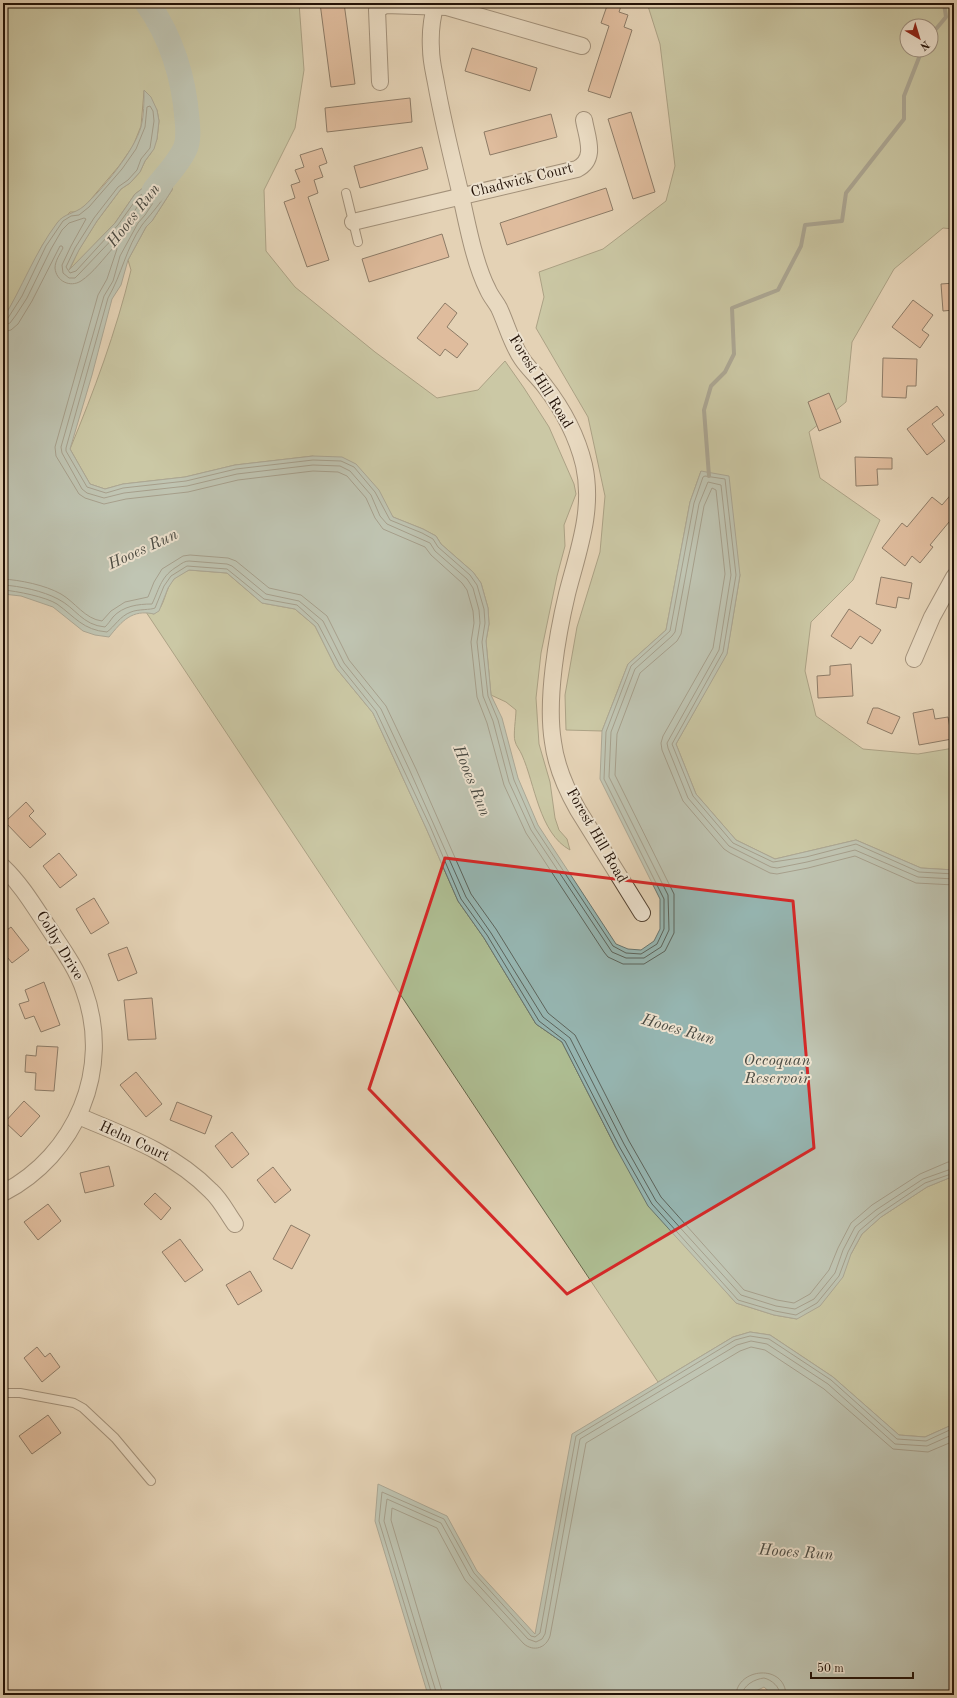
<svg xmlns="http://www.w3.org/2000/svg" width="957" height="1698" viewBox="0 0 957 1698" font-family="'Old Standard TT',serif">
<rect width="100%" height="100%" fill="#e4d2b5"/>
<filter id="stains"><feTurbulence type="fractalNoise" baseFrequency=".005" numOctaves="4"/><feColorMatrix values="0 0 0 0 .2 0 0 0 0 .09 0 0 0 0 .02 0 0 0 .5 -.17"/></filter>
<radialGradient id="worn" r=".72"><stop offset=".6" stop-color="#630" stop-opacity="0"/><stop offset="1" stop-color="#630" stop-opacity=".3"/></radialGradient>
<g fill="#aebd92" stroke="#68684c" fill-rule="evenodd">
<path d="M 3,3 L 299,3 L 304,70 L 295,128 L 264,190 L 266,251 L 295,287 L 375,352 L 437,398 L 478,390 L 505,361 L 524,388 L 549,427 L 574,484 L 576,494 L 564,525 L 565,546 L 557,576 L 541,653 L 536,698 L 539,744 L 550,782 L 555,818 L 559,830 L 567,839 L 570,850 C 539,833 535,784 522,755 C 520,750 516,746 515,741 C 513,736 516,717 516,710 L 506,702 L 491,695 L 486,641 L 489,624 L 488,608 L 481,583 L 473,572 L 441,544 L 436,536 L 423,529 L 393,517 L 389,511 L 313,456 L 235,465 L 185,477 L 123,484 L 105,489 L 90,484 L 70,449 C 94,391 116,332 131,270 L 128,260 L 146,227 L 152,221 L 172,190 L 176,164 L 135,194 L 115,223 L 69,271 L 78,251 L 97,221 L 121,189 L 130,183 L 140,172 L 145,161 L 151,153 L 157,139 L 159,121 L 157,110 L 144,91 L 141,126 L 133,146 L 119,166 L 86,205 L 77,212 L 70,212 L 43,244 L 20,290 L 3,319 Z"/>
<path d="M 647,3 L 954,3 L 954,229 L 943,228 L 894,269 L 852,342 L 846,402 L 809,432 L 820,478 L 880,520 L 853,580 L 811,622 L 805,671 L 816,716 L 863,749 L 918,754 L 954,748 L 954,870 L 921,868 L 856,840 L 775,859 L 736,840 L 696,794 L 676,744 L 727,653 L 740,575 L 701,471 L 690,502 L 666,630 L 628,664 L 602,731 L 566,730 L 565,695 L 577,627 L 600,552 L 605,496 L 588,417 L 536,328 L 544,297 L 539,272 L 603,249 L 666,201 L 675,166 L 660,44 ZM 907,26 L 931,26 L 931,50 L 907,50 Z"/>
<path d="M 189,570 L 227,573 L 262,603 L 295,609 L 315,626 L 336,668 L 373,713 L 426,828 L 458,901 L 484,938 L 536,1024 L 562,1042 L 616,1148 L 697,1259 L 736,1303 L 774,1315 L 797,1319 L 851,1254 L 862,1234 L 881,1217 L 927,1187 L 954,1176 L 954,1424 L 925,1437 L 899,1435 L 833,1377 L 770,1335 L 750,1332 L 733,1337 L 658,1382 L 146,612 L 154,614 C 166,607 164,588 175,578 C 179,575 184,572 189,570 Z"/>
</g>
<g fill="#96b6b2" stroke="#68746e">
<path d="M 144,90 L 151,97 L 157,110 L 159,121 L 157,139 L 154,149 L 145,161 L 140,172 L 130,183 L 121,189 L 97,221 L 79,250 L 69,270 L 115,223 L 135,194 L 176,163 L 172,190 L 152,221 L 146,227 L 128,260 L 121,285 L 112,299 L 92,375 L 70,449 L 90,484 L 105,489 L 123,484 L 185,477 L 235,465 L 313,456 L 342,457 L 356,464 L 379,490 L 393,517 L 423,529 L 436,536 L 441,544 L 473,572 L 481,583 L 488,608 L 489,624 L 486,641 L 491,695 L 502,718 L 518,778 L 538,825 L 616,944 L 628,949 L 641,950 L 654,941 L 660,929 L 660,899 L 600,779 L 602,731 L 628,664 L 666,630 L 690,502 L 701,471 L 729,476 L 740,575 L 727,654 L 676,744 L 696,794 L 736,840 L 775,859 L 856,840 L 921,868 L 954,870 L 954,1176 L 927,1187 L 881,1217 L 862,1234 L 851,1254 L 843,1277 L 820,1306 L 797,1319 L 774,1315 L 736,1303 L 648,1206 L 616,1148 L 562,1042 L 536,1024 L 484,938 L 458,901 L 426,828 L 373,713 L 336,668 L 315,626 L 295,609 L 262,603 L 227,573 L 189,570 L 174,579 L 168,588 L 159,611 L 154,614 C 132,609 122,621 109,637 L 95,635 L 83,631 L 53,607 L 21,596 L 3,594 L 3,319 C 22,288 35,252 57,223 C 64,213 75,214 84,206 C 103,189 134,151 141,127 C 144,115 144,102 144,90 Z"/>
<path d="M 750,1332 L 770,1335 L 833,1377 L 899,1435 L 925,1437 L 954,1424 L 954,1695 L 773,1695 L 764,1687 L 748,1695 L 428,1695 L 375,1521 L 378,1484 L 447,1516 L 477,1571 L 535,1634 L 572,1434 L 733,1337 Z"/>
</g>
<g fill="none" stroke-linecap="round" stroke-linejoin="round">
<g stroke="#5c645c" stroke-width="1">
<path d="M 3,320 L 8,318 L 22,296 L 46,246 L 63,221 L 71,216 L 79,215 L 89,207 L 122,169 L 136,149 L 145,127 L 147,107 L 150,106 L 153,111 L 154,121 L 150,148 L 141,159 L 137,170 L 128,180 L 118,187 L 94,218 L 75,248 L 66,267 L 70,273 L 76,271 L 118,225 L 138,197 L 168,175 L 170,175 C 173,192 152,212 142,225 C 126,248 122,274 108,298 L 66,448 L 66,451 L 87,487 L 106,493 L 123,488 L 186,481 L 236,469 L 313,460 L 341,461 L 354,467 L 375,492 L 390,520 L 422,533 L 433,539 L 438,547 L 470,575 L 477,585 L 484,609 L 485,623 L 482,642 L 488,696 L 498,720 L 514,780 L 535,828 L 613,946 L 626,953 L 641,954 L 657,944 L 664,929 L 664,899 L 604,779 L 606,732 L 631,666 L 670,631 L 694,503 L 703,477 L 705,476 L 725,479 L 736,575 L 723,652 L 672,744 L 693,796 L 733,843 L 773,862 L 806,857 L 856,844 L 919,872 L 954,874"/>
<path d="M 3,326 L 10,323 L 16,315 L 27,298 L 51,249 L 62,230 L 69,223 L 84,218 L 86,219 L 71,246 L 62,265 L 63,273 L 69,278 L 75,278 L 79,274 L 122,229 L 142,200 L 159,188 L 161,188 L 161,191 L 145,215 L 138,223 L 120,256 L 113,281 L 104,296 L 61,447 L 62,453 L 82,489 L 87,493 L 104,498 L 124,493 L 187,486 L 237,474 L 313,465 L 340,466 L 350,471 L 371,495 L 380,516 L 387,524 L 430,543 L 435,551 L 467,579 L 473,588 L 479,610 L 480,623 L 477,642 L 483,696 L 493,721 L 509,782 L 531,830 L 612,952 L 626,958 L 644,958 L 661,947 L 669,930 L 668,895 L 609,777 L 611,732 L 635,669 L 672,636 L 675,632 L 699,504 L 708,482 L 721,485 L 731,575 L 719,650 L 667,743 L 668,748 L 688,798 L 729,846 L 771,867 L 777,868 L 807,862 L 855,850 L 918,877 L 954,879"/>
<path d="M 3,332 L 11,330 L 18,324 L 32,301 L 60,246 L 62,246 L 63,248 C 60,254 55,261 55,268 C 56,281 70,288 81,281 C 93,273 104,258 114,247 L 116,246 L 117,249 L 107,279 L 98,295 L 55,447 L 56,456 L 79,494 L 85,498 L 104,504 L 126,499 L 188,492 L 238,480 L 313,471 L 338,472 L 347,476 L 366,498 L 375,518 L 383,529 L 425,547 L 431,555 L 462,583 L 467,590 L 473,611 L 474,623 L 471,642 L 477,697 L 487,723 L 504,785 L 526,833 L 604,952 L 608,957 L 623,964 L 644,964 L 665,951 L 674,933 L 674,894 L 615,775 L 617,734 L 640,673 L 677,641 L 681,634 L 704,506 L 712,488 L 716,490 L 725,574 L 713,648 L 663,736 L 661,743 L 662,750 L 683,801 L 724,849 L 730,853 L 770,873 L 777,874 L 808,868 L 855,856 L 916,883 L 954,885"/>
<path d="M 3,579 C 20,580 45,585 61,594 C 75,602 85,619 102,621 L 111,611 L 125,602 L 148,597 L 154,582 L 162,569 L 183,556 L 190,555 L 228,558 L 236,561 L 269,588 L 301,595 L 327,616 L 349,660 L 386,706 L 416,769 L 471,894 L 496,929 L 548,1013 L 575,1035 L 629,1141 L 661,1197 L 744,1290 L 777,1300 L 794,1303 L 810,1294 L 829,1270 L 838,1248 L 851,1223 L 872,1205 L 920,1174 L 948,1162 L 954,1162"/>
<path d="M 3,585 C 20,586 43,591 58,599 C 76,608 82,625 105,627 C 108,624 110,621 113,617 C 123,606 138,604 152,604 C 160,587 161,576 178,566 C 182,563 185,561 189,561 L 227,564 L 232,566 L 266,594 L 299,601 L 323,621 L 344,663 L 381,709 L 410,771 L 466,897 L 491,933 L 543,1017 L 570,1038 L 624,1144 L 656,1201 L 741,1295 L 776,1306 L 795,1309 L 814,1299 L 835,1273 L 843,1250 L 855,1227 L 876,1210 L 923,1179 L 954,1168"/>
<path d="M 3,590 C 17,591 46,597 57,604 C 75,617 83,630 107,632 C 115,626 120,616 131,612 C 138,609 151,610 155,608 L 164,586 L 171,576 L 187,566 L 227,569 L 264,599 L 297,605 L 318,624 L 340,666 L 376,711 L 430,826 L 461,899 L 487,935 L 539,1021 L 565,1041 L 619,1146 L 652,1204 L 738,1300 L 775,1311 L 796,1315 L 817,1303 L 839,1276 L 848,1252 L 859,1231 L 879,1214 L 925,1183 L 954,1173"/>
<path d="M 432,1695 L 379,1521 L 382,1492 L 444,1519 L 474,1573 L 531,1636 L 535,1637 L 540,1633 L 576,1436 L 735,1340 L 750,1336 L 769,1339 L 831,1380 L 897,1439 L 926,1441 L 954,1428"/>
<path d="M 437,1695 L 384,1521 L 387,1499 L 441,1523 L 470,1576 L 528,1639 L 536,1642 L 542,1639 L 545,1634 L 580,1439 L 737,1345 L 751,1341 L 767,1344 L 828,1384 L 895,1444 L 927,1446 L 954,1434"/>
<path d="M 443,1695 L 391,1520 L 392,1508 L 437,1528 L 465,1580 L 524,1644 C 534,1652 546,1648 550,1636 L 586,1443 L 740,1351 L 751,1347 L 765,1350 L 824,1389 L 893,1449 L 928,1452 L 954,1441"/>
<path d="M 736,1695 C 737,1668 785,1663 786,1695"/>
<path d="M 742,1695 C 743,1685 755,1679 764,1678 C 772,1680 780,1687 780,1695"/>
</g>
<g stroke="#68746e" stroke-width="4">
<path d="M 931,35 L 946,17 L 944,3"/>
<path d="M 709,476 L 704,410 L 711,386 L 725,372 L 734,354 L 732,308 L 778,290 L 801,246 L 805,225 L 842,221 L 846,193 L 904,119 L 904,96 L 922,50"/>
</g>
<path stroke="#96b6b2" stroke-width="25" d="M 147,3 C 171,36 184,78 187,119 C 188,129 189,140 185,149 C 178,164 164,178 154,191"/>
</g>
<g fill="#daa382" stroke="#231207">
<path d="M 320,3 L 344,3 L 355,84 L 331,87 Z"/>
<path d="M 608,3 L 622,3 L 619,12 L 628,15 L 624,27 L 632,30 L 610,98 L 588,91 L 609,26 L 601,23 Z"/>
<path d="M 472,48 L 537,68 L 530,91 L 465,71 Z"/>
<path d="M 410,98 L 412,122 L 327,132 L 325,108 Z"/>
<path d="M 631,112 L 655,192 L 633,199 L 608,119 Z"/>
<path d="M 551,114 L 557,137 L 490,155 L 484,132 Z"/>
<path d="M 422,147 L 428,169 L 360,188 L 354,166 Z"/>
<path d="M 322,148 L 327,163 L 319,166 L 323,177 L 314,180 L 318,193 L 308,197 L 329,260 L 307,267 L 284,202 L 295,198 L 291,185 L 300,182 L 295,170 L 304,167 L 300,155 Z"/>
<path d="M 606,188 L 613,210 L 507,245 L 500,223 Z"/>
<path d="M 442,234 L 449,257 L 369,282 L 362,259 Z"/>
<path d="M 954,283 L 954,310 L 943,311 L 941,284 Z"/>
<path d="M 913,300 L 933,315 L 922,330 L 929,335 L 920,348 L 892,327 Z"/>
<path d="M 445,303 L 457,313 L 447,327 L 468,344 L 457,358 L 445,349 L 440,356 L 417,338 Z"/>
<path d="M 883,358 L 917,359 L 916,386 L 907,386 L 906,398 L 882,397 Z"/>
<path d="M 829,393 L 841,422 L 819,431 L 808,402 Z"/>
<path d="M 937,406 L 944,415 L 932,424 L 945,441 L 927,455 L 907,429 Z"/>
<path d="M 855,457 L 892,458 L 892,469 L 877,469 L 878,485 L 856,486 Z"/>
<path d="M 954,491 L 954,516 L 930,545 L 933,547 L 920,563 L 912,556 L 905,566 L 882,548 L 902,523 L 907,527 L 932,497 L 942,505 Z"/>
<path d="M 881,577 L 912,583 L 909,599 L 898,597 L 896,608 L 876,604 Z"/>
<path d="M 849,609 L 881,630 L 872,644 L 860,636 L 851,649 L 831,636 Z"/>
<path d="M 851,664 L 853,696 L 818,698 L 817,676 L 830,675 L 830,666 Z"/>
<path d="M 873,708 L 878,708 L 900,717 L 892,734 L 867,723 Z"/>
<path d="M 933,709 L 935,719 L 948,717 L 952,739 L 919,745 L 913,713 Z"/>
<path d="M 26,802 L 34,811 L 29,816 L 46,834 L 30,848 L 5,822 Z"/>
<path d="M 59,853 L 77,875 L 60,888 L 43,866 Z"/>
<path d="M 94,898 L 109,923 L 91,934 L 76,909 Z"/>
<path d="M 11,927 L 29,950 L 12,963 L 3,952 L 3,933 Z"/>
<path d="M 127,947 L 137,973 L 118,981 L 108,954 Z"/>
<path d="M 44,982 L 60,1025 L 41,1032 L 34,1016 L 25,1019 L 19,1004 L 29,1001 L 25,990 Z"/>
<path d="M 152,998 L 156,1039 L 128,1040 L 124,1000 Z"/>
<path d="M 37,1046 L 58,1047 L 54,1091 L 35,1090 L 36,1073 L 25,1072 L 26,1055 L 36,1056 Z"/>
<path d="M 136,1072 L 162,1104 L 146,1117 L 120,1085 Z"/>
<path d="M 24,1101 L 40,1116 L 21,1137 L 5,1122 Z"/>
<path d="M 177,1102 L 212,1116 L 205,1134 L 170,1120 Z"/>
<path d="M 232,1132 L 249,1154 L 232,1168 L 215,1146 Z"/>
<path d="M 109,1166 L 114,1186 L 85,1193 L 80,1173 Z"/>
<path d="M 273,1167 L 291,1190 L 275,1203 L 257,1180 Z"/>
<path d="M 155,1193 L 171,1208 L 161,1220 L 144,1204 Z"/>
<path d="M 48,1204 L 61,1221 L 38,1240 L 24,1222 Z"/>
<path d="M 291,1225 L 310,1235 L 292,1269 L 273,1259 Z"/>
<path d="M 180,1239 L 203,1270 L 185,1282 L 162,1252 Z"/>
<path d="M 250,1271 L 262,1291 L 238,1305 L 226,1285 Z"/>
<path d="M 37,1347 L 45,1357 L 50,1353 L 60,1367 L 42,1382 L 24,1358 Z"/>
<path d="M 48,1415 L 61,1433 L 32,1454 L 19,1436 Z"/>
</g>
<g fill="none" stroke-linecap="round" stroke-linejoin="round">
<defs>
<g id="lane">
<path d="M 346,193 L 358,242"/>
<path d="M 3,1393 L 20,1393 L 74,1403 L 83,1408 L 115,1438 L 151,1481"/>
</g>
<g id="street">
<path d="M 436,3 C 432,17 430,34 431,49 C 431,61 434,72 436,83 C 442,117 450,150 458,183 C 466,216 473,261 488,290 C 491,297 496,302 499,308 C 507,325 511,343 522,359 C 528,368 537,376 544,385 C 562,408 577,436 584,465 C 594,510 578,551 567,594 C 557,636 546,700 553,742 C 556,766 566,789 578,810 L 642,913"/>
<path d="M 380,82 L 377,10 L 385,5 L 447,7 L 582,46"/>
<path d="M 353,222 L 577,169 C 597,159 587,138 584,120"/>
<path d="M 914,659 L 932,617 L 954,577"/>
<path d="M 3,867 C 21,884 34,906 48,927 C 61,947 76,967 84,990 C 113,1069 76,1155 3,1193"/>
<path d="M 78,1116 C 126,1136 174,1153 211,1191 C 221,1200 227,1213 235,1224"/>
</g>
</defs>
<use href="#lane" stroke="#534232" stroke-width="10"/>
<use href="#street" stroke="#534232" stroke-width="18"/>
<use href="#lane" stroke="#ede2cf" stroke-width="8"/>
<use href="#street" stroke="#ede2cf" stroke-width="16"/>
</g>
<path d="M0 0H957V1698H0ZM 445,858 L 793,901 L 814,1148 L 567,1294 L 369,1089 Z" fill="#e4d2b5" fill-opacity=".55" fill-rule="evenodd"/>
<path fill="none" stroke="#d62828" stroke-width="3" stroke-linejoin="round" d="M 445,858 L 793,901 L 814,1148 L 567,1294 L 369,1089 Z"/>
<g text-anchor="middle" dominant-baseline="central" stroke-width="4" stroke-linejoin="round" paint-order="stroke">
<g font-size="15" fill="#231207" stroke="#ede2cf">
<text transform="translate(522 181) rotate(-14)">Chadwick Court</text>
<text transform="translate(540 382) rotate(58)">Forest Hill Road</text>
<text transform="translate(596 836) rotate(60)">Forest Hill Road</text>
<text transform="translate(59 946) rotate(59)">Colby Drive</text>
<text transform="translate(134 1142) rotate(25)">Helm Court</text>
</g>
<g font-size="16" font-style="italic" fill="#4b4b43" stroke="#ede2cf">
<text transform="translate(134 216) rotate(-52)">Hooes Run</text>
<text transform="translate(143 550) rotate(-25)">Hooes Run</text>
<text transform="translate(471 781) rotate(68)">Hooes Run</text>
<text transform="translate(678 1030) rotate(16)">Hooes Run</text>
<text x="777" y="1061">Occoquan<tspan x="777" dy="18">Reservoir</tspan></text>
<text transform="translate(796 1553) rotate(4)">Hooes Run</text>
</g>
</g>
<rect width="957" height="1698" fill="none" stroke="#e4d2b5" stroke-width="16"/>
<rect x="4" y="4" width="949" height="1690" fill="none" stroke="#231207" stroke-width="2"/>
<rect x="8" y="8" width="941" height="1682" fill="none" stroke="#231207"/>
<g transform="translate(919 38) rotate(142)"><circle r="19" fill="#ede2cf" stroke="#9c8f7f"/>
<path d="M0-3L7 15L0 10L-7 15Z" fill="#8f2418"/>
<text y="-6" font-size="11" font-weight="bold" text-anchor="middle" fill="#231207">N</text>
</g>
<path d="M811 1672v6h102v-6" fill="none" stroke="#231207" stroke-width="2"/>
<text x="817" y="1672" font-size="12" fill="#231207" stroke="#ede2cf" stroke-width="3" paint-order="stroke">50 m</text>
<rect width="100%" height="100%" filter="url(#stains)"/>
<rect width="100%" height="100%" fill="url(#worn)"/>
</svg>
